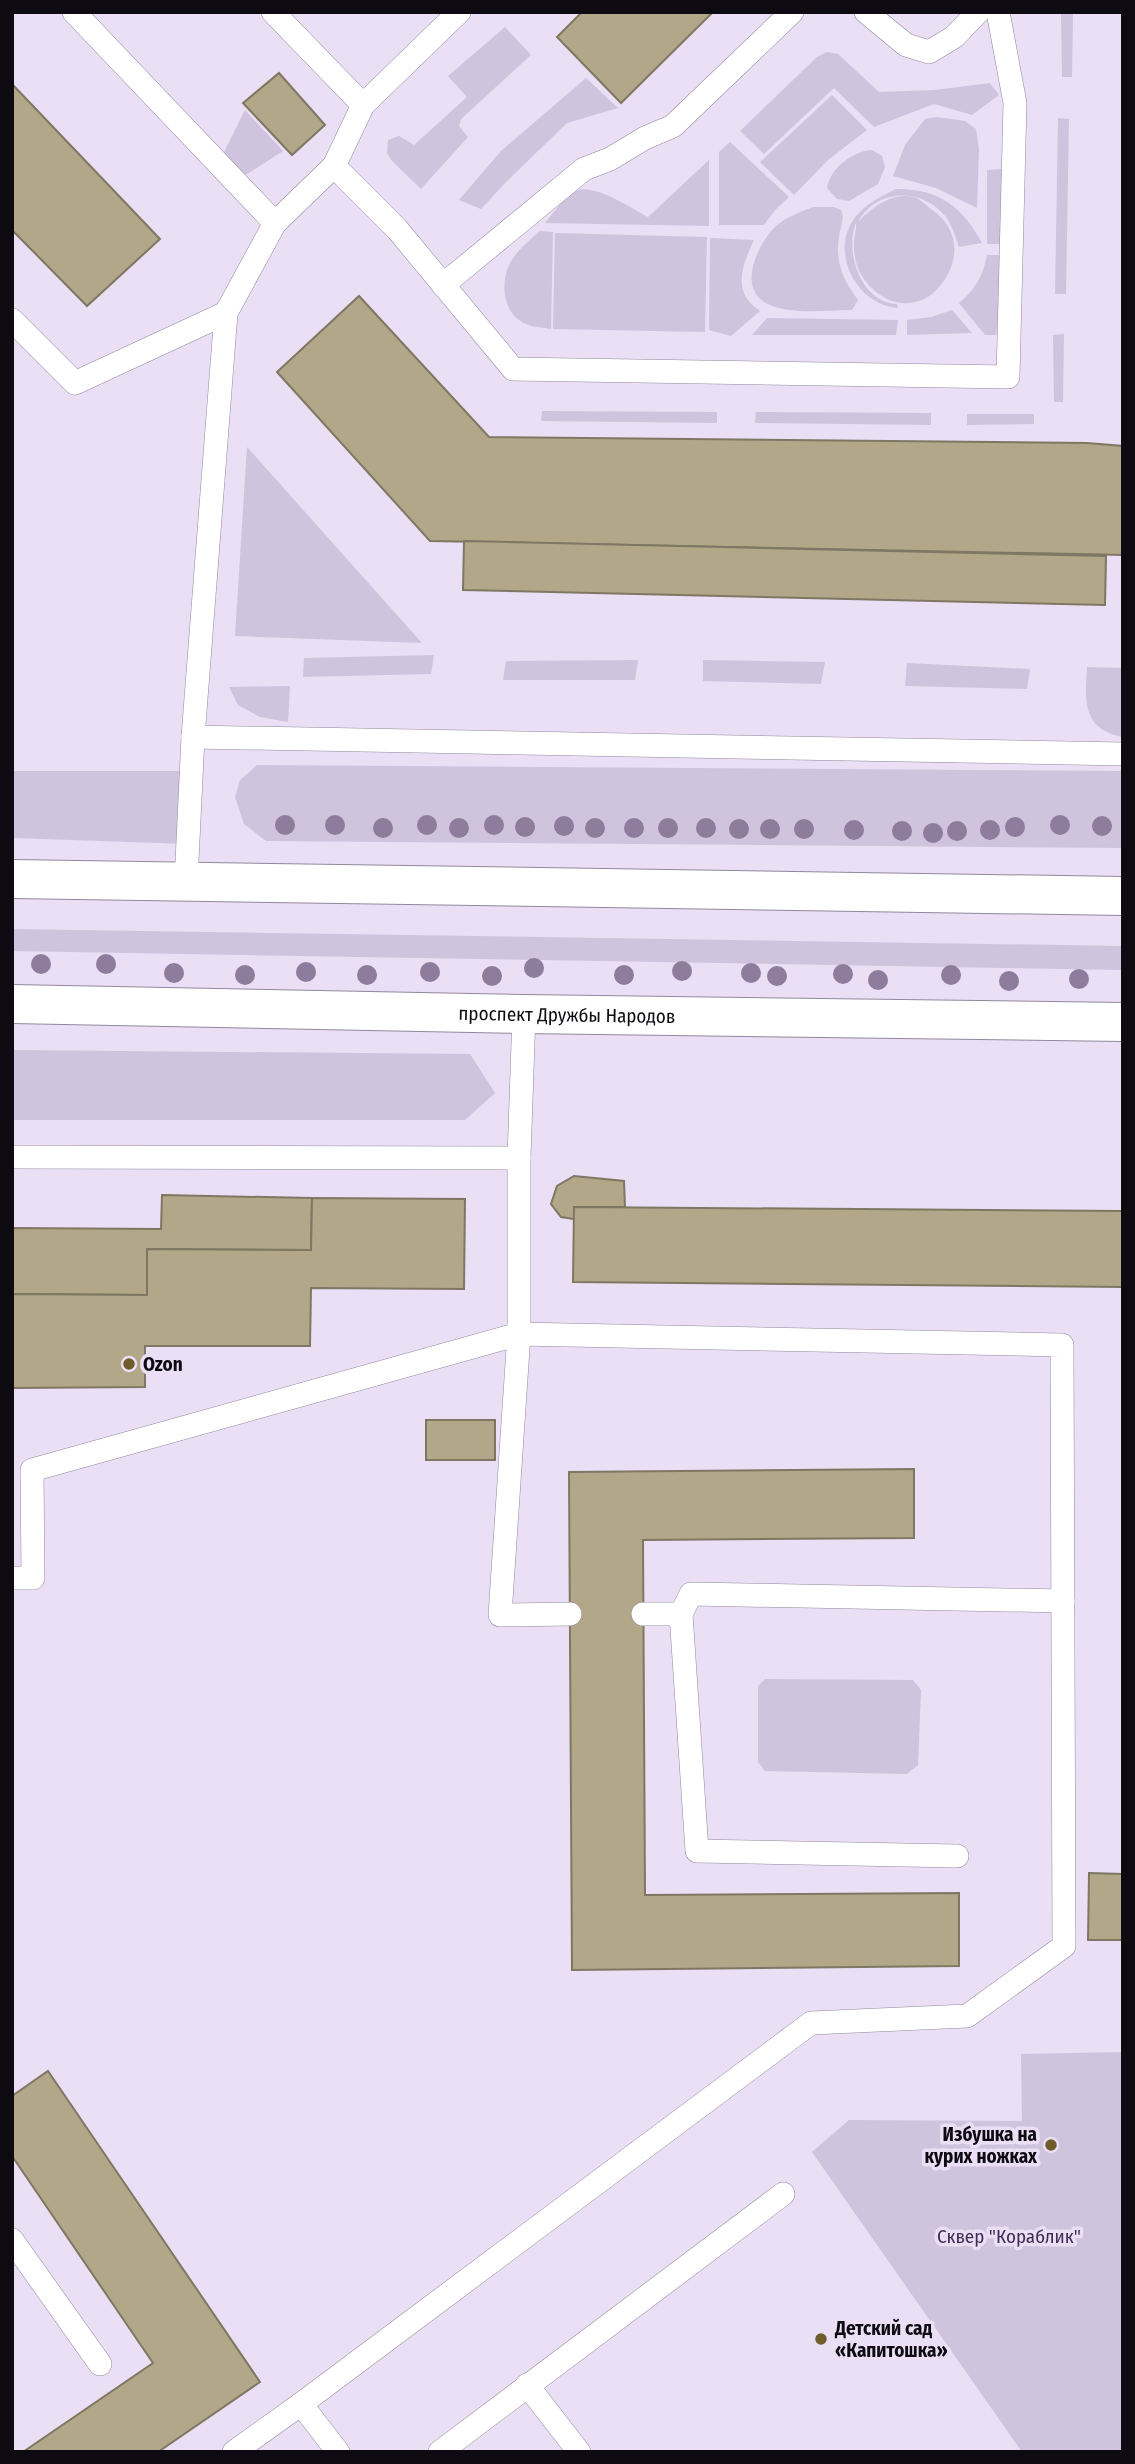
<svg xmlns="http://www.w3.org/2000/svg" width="1135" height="2464" viewBox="0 0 1135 2464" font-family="'Fira Sans Condensed',sans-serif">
<rect width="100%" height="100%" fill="#eadff5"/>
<g fill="#d0c3de">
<path d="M 1061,12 L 1073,12 L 1072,77 L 1062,77 Z"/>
<path d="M 505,27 L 531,55 L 461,119 L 459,126 L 468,137 L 421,189 L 392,161 L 387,153 L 388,140 L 399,136 L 414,145 L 467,97 L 448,76 Z"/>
<path d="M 827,52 L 838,54 L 879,92 L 934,90 L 990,83 L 999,95 L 972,115 L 934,104 L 874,127 L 834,88 L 764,154 L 740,131 L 817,57 Z"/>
<path d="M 586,78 L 618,108 L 567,123 L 506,182 L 481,209 L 459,200 L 501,151 Z"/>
<path d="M 832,95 L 867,130 L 828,160 L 794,195 L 760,162 Z"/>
<path d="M 245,110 L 283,151 L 249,173 L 240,176 L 222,156 Z"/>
<path d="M 937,117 L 965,121 L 976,129 L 979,149 L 977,208 L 936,188 L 893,176 L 905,145 L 925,119 Z"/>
<path d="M 1058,118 L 1069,119 L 1066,294 L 1055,294 Z"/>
<path d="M 730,142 L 789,197 L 775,210 L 764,225 L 719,225 L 719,152 Z"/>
<path d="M 872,150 L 882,156 L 885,167 L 878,184 L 849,201 L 837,199 L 827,188 C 830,168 853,151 872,150 Z"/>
<path d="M 709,160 L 709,226 L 545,223 C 553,213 562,201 571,193 C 590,179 630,208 648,217 Z"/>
<path d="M 1002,169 L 1000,244 L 987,244 L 987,170 Z"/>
<path d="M 896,189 C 938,188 963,207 982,243 L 959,247 C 956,238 952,225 946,217 C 923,187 876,188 858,222 C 872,208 891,192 914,197 C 919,198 926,205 931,209 C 964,231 960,270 932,294 C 920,304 901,306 887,299 C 865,287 853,268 854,243 C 854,236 857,228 856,223 C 844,251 861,303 897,304 L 898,308 C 858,305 831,256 852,222 C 861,206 880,197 896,189 Z"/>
<path d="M 813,207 L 834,207 L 841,210 C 845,219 840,227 839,237 C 835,262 843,280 858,300 L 852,310 C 826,310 794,315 770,305 C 736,291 756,246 775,227 C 786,217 800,212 813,207 Z"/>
<path d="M 540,231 L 553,232 L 551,329 C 539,327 528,327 519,320 C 502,308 501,280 510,263 C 517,250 530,240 540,231 Z"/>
<path d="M 555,233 L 707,237 L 705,332 L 553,329 Z"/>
<path d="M 710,238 L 754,240 C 742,266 731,292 760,311 L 731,336 L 709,330 Z"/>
<path d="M 987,255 L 1006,255 L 996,335 L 985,335 L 959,303 C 975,290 983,276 987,255 Z"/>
<path d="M 952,310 L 972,333 L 907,335 L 907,320 L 931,317 Z"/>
<path d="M 767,318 L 898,320 L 896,335 L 752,335 Z"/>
<path d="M 1064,334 L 1063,402 L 1054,402 L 1053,335 Z"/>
<path d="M 542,411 L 717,412 L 717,423 L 541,421 Z"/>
<path d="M 756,412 L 931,413 L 931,425 L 755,423 Z"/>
<path d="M 967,414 L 1034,414 L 1034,424 L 967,425 Z"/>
<path d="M 247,447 L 422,643 L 235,636 Z"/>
<path d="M 434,655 L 431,674 L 303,677 L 304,658 Z"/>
<path d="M 638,660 L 635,680 L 503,680 L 506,661 Z"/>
<path d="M 703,660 L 825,662 L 821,684 L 703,681 Z"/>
<path d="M 907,663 L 1030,669 L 1027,689 L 905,686 Z"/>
<path d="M 1087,667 L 1123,668 L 1123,737 C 1082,729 1085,701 1087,667 Z"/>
<path d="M 290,686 L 288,722 L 260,717 L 238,705 L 229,687 Z"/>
<path d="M 257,765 L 1123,771 L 1123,848 L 266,841 L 244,824 L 235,797 L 240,780 Z"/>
<path d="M 12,771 L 191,771 L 188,844 L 12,838 Z"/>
<path d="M 12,929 L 1123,946 L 1123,970 L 12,951 Z"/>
<path d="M 12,1050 L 470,1054 L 495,1093 L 465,1120 L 12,1120 Z"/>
<path d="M 765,1679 L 913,1680 L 921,1690 L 918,1765 L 907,1774 L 765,1771 L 758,1762 L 758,1686 Z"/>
<path d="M 1123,2052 L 1123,2452 L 1022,2452 L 812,2152 L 849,2120 L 1022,2121 L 1021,2054 Z"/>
</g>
<g fill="#b2a788" stroke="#7f7763" stroke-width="2">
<path d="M 582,12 L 713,12 L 621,103 L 557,37 Z"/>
<path d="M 279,73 L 325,125 L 292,155 L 243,103 Z"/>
<path d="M 12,84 L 160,239 L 87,306 L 12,230 Z"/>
<path d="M 359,296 L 489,437 L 1087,443 L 1123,446 L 1123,555 L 430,541 L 277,372 Z"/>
<path d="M 464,541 L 1106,556 L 1105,605 L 463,590 Z"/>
<path d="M 574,1176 L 624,1181 L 625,1207 L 574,1207 L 574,1219 L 561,1217 L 551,1204 L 557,1186 Z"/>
<path d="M 162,1195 L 312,1198 L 311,1250 L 147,1249 L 147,1295 L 12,1294 L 12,1228 L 161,1229 Z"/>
<path d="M 312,1198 L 465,1199 L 464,1289 L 311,1288 L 310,1346 L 145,1346 L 145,1387 L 12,1388 L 12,1294 L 147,1295 L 147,1249 L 311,1250 Z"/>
<path d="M 574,1207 L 1123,1211 L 1123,1287 L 573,1282 Z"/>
<rect x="426" y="1420" width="69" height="40"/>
<path d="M 914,1469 L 914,1538 L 643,1540 L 645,1895 L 959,1893 L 959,1966 L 572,1970 L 569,1472 Z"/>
<path d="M 1089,1873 L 1123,1874 L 1123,1940 L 1088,1940 Z"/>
<path d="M 48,2071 L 260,2382 L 158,2452 L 23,2452 L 153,2363 L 12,2156 L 12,2096 Z"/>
</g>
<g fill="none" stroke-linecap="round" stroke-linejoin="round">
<defs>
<g id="lane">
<path d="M 74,12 L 275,223 L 226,313"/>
<path d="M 273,12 L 363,105"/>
<path d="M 866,12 L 906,45 L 929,52 L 954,37 L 978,12"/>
<path d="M 334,166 L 397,229 L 513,369 L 1008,377 L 1015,103 L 998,12"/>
<path d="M 275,223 L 334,166 L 363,105 L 459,12"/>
<path d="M 443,285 L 584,169 L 610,159 L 645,138 L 673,126 L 792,12"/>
<path d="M 12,320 L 75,383 L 226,313 L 193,737 L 186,882"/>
<path d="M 193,737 L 1123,754"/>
<path d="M 12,1157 L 519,1158"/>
<path d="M 12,1578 L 33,1578 L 32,1470 L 519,1334 L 500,1615 L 570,1614"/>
<path d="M 643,1614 L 681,1614"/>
<path d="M 957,1856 L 697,1851 L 681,1614 L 691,1594 L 1063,1601"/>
<path d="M 12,2240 L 100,2364"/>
<path d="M 527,2385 L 579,2452"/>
<path d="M 301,2404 L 338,2452"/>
<path d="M 234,2452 L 301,2404 L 811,2023 L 967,2016 L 1064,1946 L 1062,1345 L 519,1334 L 519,1158 L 524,1014"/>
<path d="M 440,2452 L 783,2194"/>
</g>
<g id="primary">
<path d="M 12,879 L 1123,896"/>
<path id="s1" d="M 12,1004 L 524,1014 L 1123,1022"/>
</g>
</defs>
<use href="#lane" stroke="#92889c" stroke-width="24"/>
<use href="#primary" stroke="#92889c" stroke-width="40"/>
<use href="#lane" stroke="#fff" stroke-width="23"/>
<use href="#primary" stroke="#fff" stroke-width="38"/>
</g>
<g fill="#8e7c9c">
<circle cx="285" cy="825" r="10"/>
<circle cx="335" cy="825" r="10"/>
<circle cx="427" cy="825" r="10"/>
<circle cx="494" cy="825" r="10"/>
<circle cx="1060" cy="825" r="10"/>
<circle cx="564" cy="826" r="10"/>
<circle cx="1102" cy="826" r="10"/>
<circle cx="525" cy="827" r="10"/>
<circle cx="1015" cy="827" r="10"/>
<circle cx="383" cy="828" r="10"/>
<circle cx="459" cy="828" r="10"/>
<circle cx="595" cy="828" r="10"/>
<circle cx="634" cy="828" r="10"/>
<circle cx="668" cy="828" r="10"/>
<circle cx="706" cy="828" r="10"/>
<circle cx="739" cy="829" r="10"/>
<circle cx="770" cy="829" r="10"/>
<circle cx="804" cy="829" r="10"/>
<circle cx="854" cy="830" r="10"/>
<circle cx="990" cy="830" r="10"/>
<circle cx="902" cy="831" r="10"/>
<circle cx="957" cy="831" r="10"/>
<circle cx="933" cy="833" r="10"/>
<circle cx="41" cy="964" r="10"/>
<circle cx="106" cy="964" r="10"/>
<circle cx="534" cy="968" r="10"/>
<circle cx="682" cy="971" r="10"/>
<circle cx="306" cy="972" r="10"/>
<circle cx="430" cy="972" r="10"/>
<circle cx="174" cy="973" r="10"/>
<circle cx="751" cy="973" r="10"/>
<circle cx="843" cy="974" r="10"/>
<circle cx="245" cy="975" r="10"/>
<circle cx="367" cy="975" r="10"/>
<circle cx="624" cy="975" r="10"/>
<circle cx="951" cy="975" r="10"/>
<circle cx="492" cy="976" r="10"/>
<circle cx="777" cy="976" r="10"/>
<circle cx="1079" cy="979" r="10"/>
<circle cx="878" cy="980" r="10"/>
<circle cx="1009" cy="981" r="10"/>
</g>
<g fill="#6e5d2b" stroke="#eadff5" stroke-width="2.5">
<circle cx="129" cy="1364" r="7"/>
<circle cx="1051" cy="2145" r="7"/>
<circle cx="821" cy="2339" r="7"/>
</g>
<g text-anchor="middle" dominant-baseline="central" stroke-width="7" stroke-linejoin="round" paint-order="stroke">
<g font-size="19" fill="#0e0a11" stroke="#eadff5">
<text stroke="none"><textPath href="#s1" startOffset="555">проспект Дружбы Народов</textPath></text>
</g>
<g font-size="19" font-weight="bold" fill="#0e0a11" stroke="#eadff5" text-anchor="start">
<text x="143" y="1364">Ozon</text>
<text x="1037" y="2134" text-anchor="end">Избушка на<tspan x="1037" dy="22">курих ножках</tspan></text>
<text x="835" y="2328">Детский сад<tspan x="835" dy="22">«Капитошка»</tspan></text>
</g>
<g font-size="19" fill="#422b54" stroke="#eadff5">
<text x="1009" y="2236">Сквер "Кораблик"</text>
</g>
</g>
<rect width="1135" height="2464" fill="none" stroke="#0e0a11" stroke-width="28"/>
</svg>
